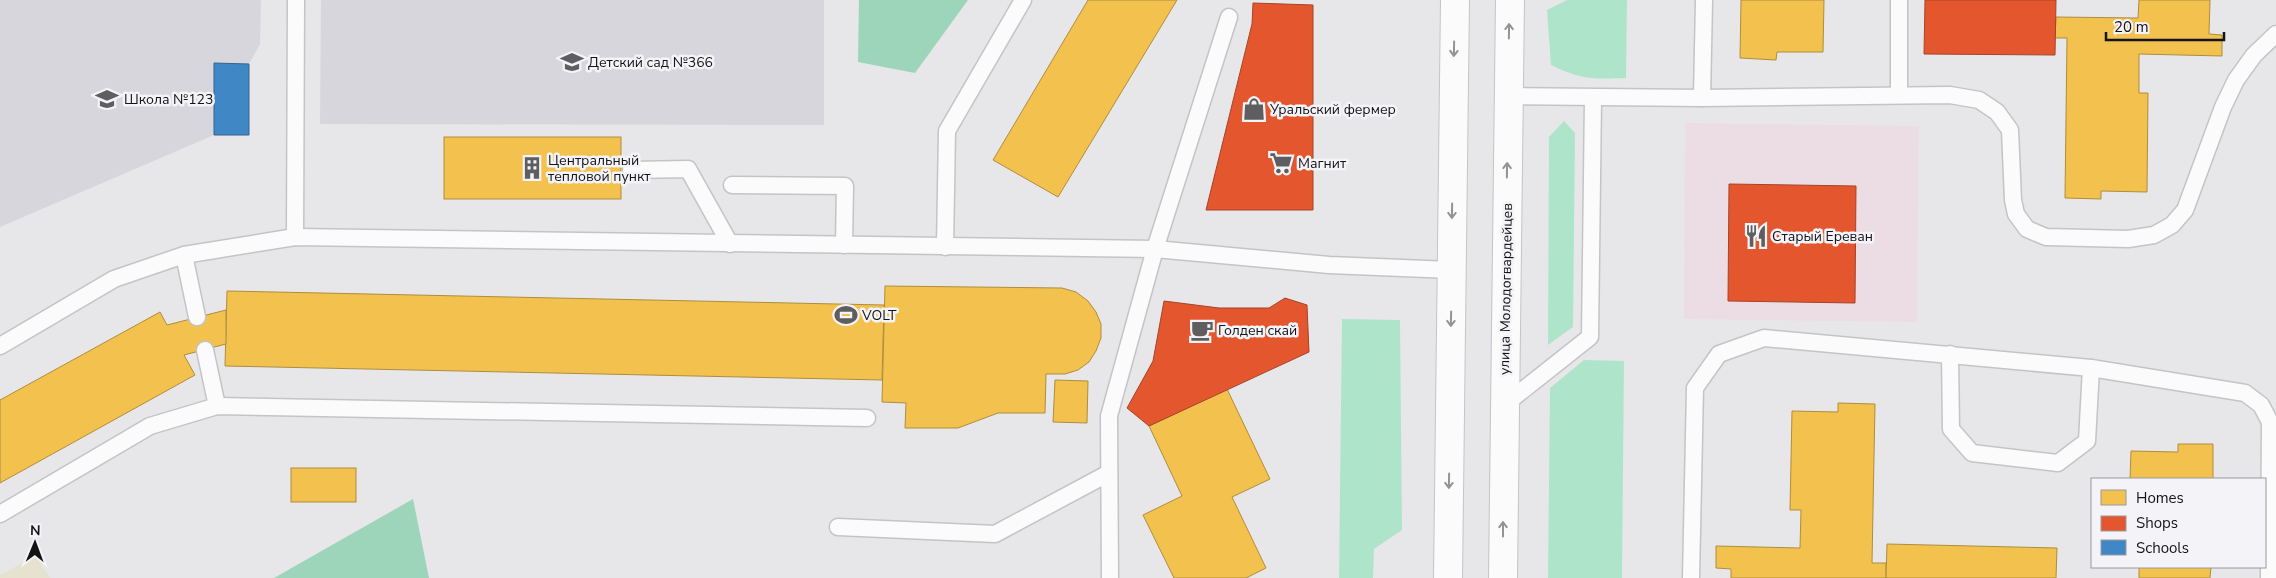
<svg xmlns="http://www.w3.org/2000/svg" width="2276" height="578" viewBox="0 0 2276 578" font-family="'Nunito Sans',sans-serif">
<rect width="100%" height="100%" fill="#e7e7ea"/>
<path fill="#ebdde3" d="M 1685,123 L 1919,126 L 1917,322 L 1684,319 Z"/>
<g fill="#d6d6dc">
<path d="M 0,0 L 261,0 L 260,44 L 249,64 L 214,63 L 214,135 L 0,227 Z"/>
<path d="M 321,0 L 824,0 L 824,125 L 320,124 Z"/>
</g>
<g fill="#aee5ca">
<path d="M 1567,0 L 1627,0 L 1626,78 C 1595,79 1581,80 1551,65 L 1547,10 Z"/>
<path d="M 1564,121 L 1575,133 L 1573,327 L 1548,345 L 1549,137 Z"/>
<path d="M 1342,319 L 1400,320 L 1402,530 L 1374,549 L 1373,578 L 1339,578 Z"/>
<path d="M 1584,360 L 1624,361 L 1622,578 L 1548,578 L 1550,388 Z"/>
</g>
<g fill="#9cd5ba">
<path d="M 859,0 L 968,0 L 915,73 L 858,62 Z"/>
<path d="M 413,499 L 429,578 L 274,578 Z"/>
</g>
<path fill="#e7e2ce" d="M 36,556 L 50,578 L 0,578 L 0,575 Z"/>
<g fill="#f2c14e" stroke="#af8d3d">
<path d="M 1088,0 L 1177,0 L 1058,197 L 993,160 Z"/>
<path d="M 1741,0 L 1824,0 L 1823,52 L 1777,52 L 1776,60 L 1740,58 Z"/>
<path d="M 2139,0 L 2210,0 L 2209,34 L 2222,35 L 2222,56 L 2139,54 L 2139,93 L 2148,93 L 2147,192 L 2101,191 L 2101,199 L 2065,198 L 2067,38 L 2055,38 L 2056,17 L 2138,18 Z"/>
<rect x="444" y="137" width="177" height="62"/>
<path d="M 885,286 L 1062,288 L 1076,292 L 1088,301 L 1096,312 L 1101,324 L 1101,338 L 1096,351 L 1089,362 L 1078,370 L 1065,374 L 1046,374 L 1045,413 L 998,413 L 958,428 L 905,428 L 906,403 L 882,402 Z"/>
<path d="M 227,291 L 884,305 L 882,380 L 225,366 Z"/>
<path d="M 226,310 L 226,344 L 184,355 L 195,375 L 0,483 L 0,400 L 160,312 L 167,325 Z"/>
<path d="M 1055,380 L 1088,381 L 1087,423 L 1053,422 Z"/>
<path d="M 1227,389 L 1270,479 L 1232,497 L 1266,568 L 1246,578 L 1174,578 L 1143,515 L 1182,496 L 1149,426 Z"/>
<path d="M 1838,403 L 1875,404 L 1872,563 L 1886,563 L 1886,578 L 1731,578 L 1731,569 L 1716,568 L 1716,546 L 1800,548 L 1801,510 L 1790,510 L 1792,411 L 1838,412 Z"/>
<path d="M 2178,444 L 2213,444 L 2213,479 L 2130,479 L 2131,451 L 2178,452 Z"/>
<rect x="291" y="468" width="65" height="34"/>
<path d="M 1887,544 L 2057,548 L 2056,578 L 1886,578 Z"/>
<path d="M 2139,567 L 2211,567 L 2210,578 L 2139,578 Z"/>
</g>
<g fill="#e4572e" stroke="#a64327">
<path d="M 1925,0 L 2056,0 L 2055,55 L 1924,54 Z"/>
<path d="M 1253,3 L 1313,5 L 1313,210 L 1206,210 L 1252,24 Z"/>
<path d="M 1729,184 L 1856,186 L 1855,303 L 1728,301 Z"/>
<path d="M 1285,298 L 1307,305 L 1309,352 L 1149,426 L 1127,408 L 1153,361 L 1164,301 L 1219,308 L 1269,308 Z"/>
</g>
<path fill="#3f88c5" stroke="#326590" d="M 214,63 L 249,64 L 249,135 L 214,135 Z"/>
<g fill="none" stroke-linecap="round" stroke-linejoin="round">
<defs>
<g id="lane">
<path d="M 1899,95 L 1899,0"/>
<path d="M 1509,96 L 1702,98 L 1950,95 L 1979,100 L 1997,112 L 2010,130 L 2013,200 L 2016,214 L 2027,229 L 2046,237 L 2128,239 L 2154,235 L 2172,225 L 2185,210 L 2223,107 L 2236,80 L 2254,55 L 2276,34"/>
<path d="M 1702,98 L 1704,0"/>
<path d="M 631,170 L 688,169 L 730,244"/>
<path d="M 732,185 L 845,186 L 844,245"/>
<path d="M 295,237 L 296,0"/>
<path d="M 945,247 L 947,131 L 1023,0"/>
<path d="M 184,255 L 197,317"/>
<path d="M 0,346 L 114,279 L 184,255 L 295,237 L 1155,249 L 1329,265 L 1451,270"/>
<path d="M 205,350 L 217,406"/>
<path d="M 1950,354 L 1951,429 L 1972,453 L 2058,463 L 2087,441 L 2091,368"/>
<path d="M 1504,405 L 1590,337 L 1593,98"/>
<path d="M 0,514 L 150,426 L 217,406 L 867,418"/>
<path d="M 838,527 L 995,534 L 1109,473"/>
<path d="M 1110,578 L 1109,416 L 1155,249 L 1229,17"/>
<path d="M 1691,578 L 1695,388 L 1719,354 L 1764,338 L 2091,368 L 2245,393 L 2261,405 L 2270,422 L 2269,578"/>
</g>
<g id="secondary">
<path d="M 1448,578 L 1455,0"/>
<path d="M 1503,578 L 1510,0"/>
</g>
</defs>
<use href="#lane" stroke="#c4c4c6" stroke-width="19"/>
<use href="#secondary" stroke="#c4c4c6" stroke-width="30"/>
<use href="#lane" stroke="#fbfbfc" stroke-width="16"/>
<use href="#secondary" stroke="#fbfbfc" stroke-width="28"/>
</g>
<defs><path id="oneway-shaft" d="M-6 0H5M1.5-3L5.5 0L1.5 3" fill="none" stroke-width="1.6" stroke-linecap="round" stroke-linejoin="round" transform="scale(1.25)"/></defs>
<g stroke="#939394">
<use href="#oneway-shaft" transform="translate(1509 31) rotate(-89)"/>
<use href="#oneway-shaft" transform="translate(1454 49) rotate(91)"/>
<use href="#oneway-shaft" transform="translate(1507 170) rotate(-89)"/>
<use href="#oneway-shaft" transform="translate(1452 211) rotate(91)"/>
<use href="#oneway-shaft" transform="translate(1451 319) rotate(91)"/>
<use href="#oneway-shaft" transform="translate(1449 481) rotate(91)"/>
<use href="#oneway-shaft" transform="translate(1503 529) rotate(-90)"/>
</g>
<defs>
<symbol id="school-bare" viewBox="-9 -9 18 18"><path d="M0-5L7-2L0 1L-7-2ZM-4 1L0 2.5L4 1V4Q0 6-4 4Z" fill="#5e5e60" stroke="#f4f3f8" stroke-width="2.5" paint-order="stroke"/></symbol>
<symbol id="shop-bare" viewBox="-9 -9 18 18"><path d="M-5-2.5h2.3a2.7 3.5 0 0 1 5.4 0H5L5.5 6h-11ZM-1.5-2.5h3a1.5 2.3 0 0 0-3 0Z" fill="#5e5e60" stroke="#f4f3f8" stroke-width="2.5" paint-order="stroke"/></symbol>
<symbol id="supermarket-bare" viewBox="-9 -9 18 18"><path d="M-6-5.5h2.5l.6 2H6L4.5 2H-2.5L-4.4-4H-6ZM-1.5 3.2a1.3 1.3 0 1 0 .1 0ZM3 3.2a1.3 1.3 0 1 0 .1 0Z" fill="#5e5e60" stroke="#f4f3f8" stroke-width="2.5" paint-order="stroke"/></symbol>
<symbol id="building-bare" viewBox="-9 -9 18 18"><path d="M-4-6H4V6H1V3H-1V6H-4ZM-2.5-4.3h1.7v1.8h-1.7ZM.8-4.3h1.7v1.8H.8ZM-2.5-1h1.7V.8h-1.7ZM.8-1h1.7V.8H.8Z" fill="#5e5e60" stroke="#f4f3f8" stroke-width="2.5" paint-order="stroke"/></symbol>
<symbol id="restaurant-bare" viewBox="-9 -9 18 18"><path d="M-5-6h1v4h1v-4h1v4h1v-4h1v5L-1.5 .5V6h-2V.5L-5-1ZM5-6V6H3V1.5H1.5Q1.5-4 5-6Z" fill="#5e5e60" stroke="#f4f3f8" stroke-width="2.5" paint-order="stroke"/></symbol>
<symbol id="stadium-bare" viewBox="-9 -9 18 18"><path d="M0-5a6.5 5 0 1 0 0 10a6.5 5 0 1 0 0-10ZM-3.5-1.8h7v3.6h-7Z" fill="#5e5e60" stroke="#f4f3f8" stroke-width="2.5" paint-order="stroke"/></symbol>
<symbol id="cafe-bare" viewBox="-9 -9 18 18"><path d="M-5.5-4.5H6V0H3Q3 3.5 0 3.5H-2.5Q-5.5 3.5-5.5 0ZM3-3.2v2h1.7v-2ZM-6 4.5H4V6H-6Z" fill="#5e5e60" stroke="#f4f3f8" stroke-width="2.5" paint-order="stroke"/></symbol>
</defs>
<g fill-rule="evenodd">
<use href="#school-bare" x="556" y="46" width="32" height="32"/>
<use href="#school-bare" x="91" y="83" width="32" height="32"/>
<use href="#shop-bare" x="1238" y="93" width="32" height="32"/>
<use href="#supermarket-bare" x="1265" y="147" width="32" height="32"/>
<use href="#building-bare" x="516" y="152" width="32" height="32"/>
<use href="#restaurant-bare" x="1740" y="220" width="32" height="32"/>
<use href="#stadium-bare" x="830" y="299" width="32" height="32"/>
<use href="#cafe-bare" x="1186" y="314" width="32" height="32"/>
</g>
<g text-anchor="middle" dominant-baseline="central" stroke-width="5" stroke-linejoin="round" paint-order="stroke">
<g font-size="14" fill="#141416" stroke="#f4f3f8" text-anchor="start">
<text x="588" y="62">Детский сад №366</text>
<text x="124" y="99">Школа №123</text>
<text x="1270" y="109">Уральский фермер</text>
<text x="548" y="160">Центральный<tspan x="548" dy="16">тепловой пункт</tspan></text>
<text x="1298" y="163">Магнит</text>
<text x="1772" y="236">Старый Ереван</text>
<text x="862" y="315">VOLT</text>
<text x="1218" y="330">Голден скай</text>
</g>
<g font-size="14" fill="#141416" stroke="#f4f3f8">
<text transform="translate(1506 289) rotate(-89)">улица Молодогвардейцев</text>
</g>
</g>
<rect x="2091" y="478" width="175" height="90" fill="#f4f3f8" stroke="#9a9a9e"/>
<rect x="2101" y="490" width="25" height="15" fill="#f2c14e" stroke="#9a9a9e"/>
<text x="2136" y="503" font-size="15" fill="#141416">Homes</text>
<rect x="2101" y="516" width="25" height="15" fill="#e4572e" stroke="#9a9a9e"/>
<text x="2136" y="528" font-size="15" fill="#141416">Shops</text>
<rect x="2101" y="540" width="25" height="15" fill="#3f88c5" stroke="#9a9a9e"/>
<text x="2136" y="553" font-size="15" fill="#141416">Schools</text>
<g transform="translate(35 543) rotate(1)" stroke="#f4f3f8" stroke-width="4" paint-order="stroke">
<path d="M0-4L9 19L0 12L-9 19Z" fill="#141416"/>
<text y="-8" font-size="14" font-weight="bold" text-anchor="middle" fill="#141416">N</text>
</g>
<path d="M2106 32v8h118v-8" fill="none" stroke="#141416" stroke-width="2.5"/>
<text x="2114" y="32" font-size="15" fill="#141416" stroke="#f4f3f8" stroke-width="4" paint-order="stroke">20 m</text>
</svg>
